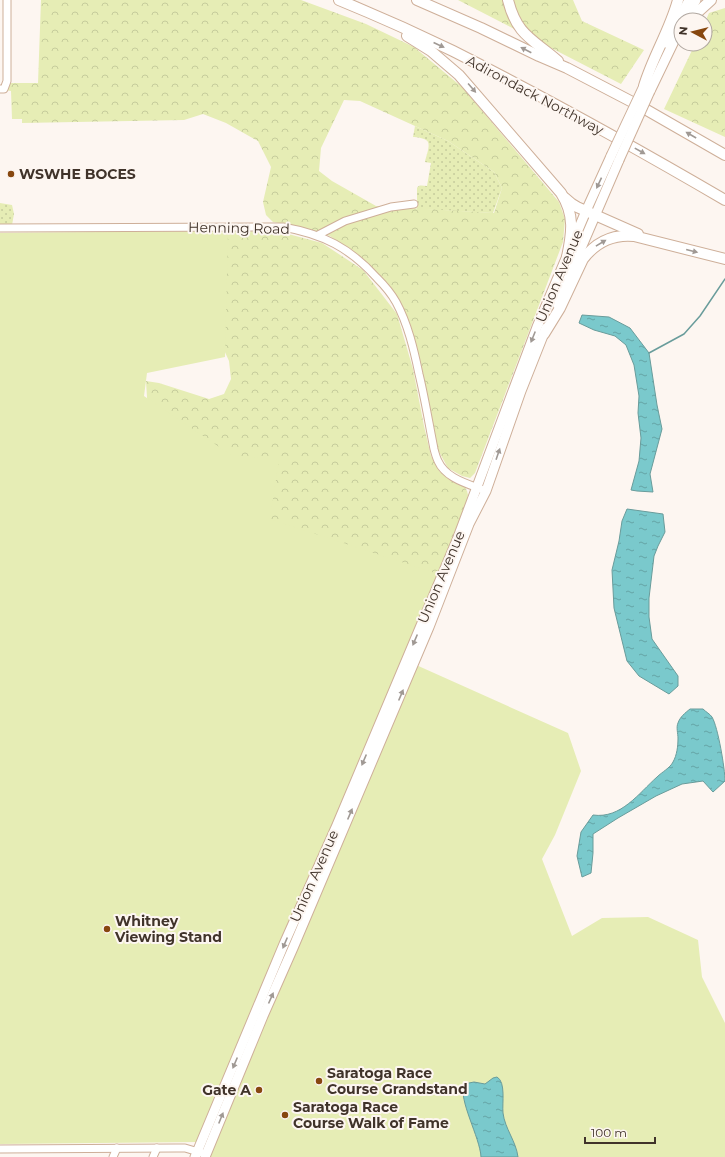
<svg xmlns="http://www.w3.org/2000/svg" width="725" height="1157" viewBox="0 0 725 1157" font-family="Montserrat,sans-serif">
<defs>
<pattern id="grass-dots" width="8" height="8" patternUnits="userSpaceOnUse"><rect width="8" height="8" fill="#e6edb5"/><path d="M2 2h.1M6 6h.1" fill="none" stroke="#c6cc9c" stroke-width="1.8" stroke-linecap="round"/></pattern>
<pattern id="forest-crowns" width="20" height="18" patternUnits="userSpaceOnUse"><rect width="20" height="18" fill="#e6edb5"/><path d="M2 6a3 3 0 1 1 6 0M12 15a3 3 0 1 1 6 0" fill="none" stroke="#c6cc9c"/></pattern>
<pattern id="water-ripples" width="26" height="14" patternUnits="userSpaceOnUse"><rect width="26" height="14" fill="#7ac9cc"/><path d="M2 4q2-2 4 0t4 0M15 11q2-2 4 0t4 0" fill="none" stroke="#65a4a6"/></pattern>
</defs>
<rect width="100%" height="100%" fill="#fdf6f1"/>
<g fill="url(#grass-dots)">
<path d="M 415,126 L 448,141 L 494,172 L 502,188 L 493,213 L 417,209 L 417,188 C 419,184 423,186 427,186 L 431,163 L 425,162 C 426,156 432,143 426,140 C 423,138 417,137 413,137 Z"/>
<path d="M 0,203 L 12,205 L 14,214 L 12,225 L 0,225 Z"/>
</g>
<g fill="url(#forest-crowns)" fill-rule="evenodd">
<path d="M 41,0 L 301,0 L 366,24 L 414,47 L 462,87 L 559,202 L 565,219 L 563,242 L 475,473 L 470,478 L 462,476 L 448,468 L 438,450 L 426,391 L 411,328 L 402,308 L 391,289 L 366,262 L 330,236 L 309,229 L 273,222 L 266,215 L 263,202 L 271,167 L 258,141 L 226,123 L 203,114 L 184,120 L 22,123 L 22,119 L 12,119 L 11,91 L 5,90 L 10,83 L 38,83 ZM 344,100 L 360,101 L 448,141 L 494,172 L 502,188 L 494,213 L 376,206 L 332,181 L 319,171 L 321,148 Z"/>
<path d="M 458,0 L 573,0 L 582,21 L 644,50 L 621,84 Z"/>
<path d="M 725,8 L 725,137 L 664,109 L 695,44 L 705,44 L 705,22 L 709,13 Z"/>
<path d="M 277,231 L 322,243 L 363,270 L 397,314 L 413,369 L 424,426 L 431,456 L 440,472 L 454,482 L 465,487 L 467,491 L 468,495 L 466,504 L 404,660 L 148,414 L 146,381 L 159,383 L 209,399 L 224,394 L 231,379 L 229,361 L 215,330 L 0,335 L 0,233 Z"/>
</g>
<path fill="#e6edb5" d="M 228,231 L 225,357 L 147,373 L 144,396 L 231,455 L 279,460 L 270,519 L 438,574 L 405,660 L 568,733 L 581,771 L 555,835 L 542,859 L 572,936 L 602,918 L 648,917 L 698,940 L 702,977 L 725,1023 L 725,1157 L 208,1157 L 212,1147 L 197,1142 L 0,1144 L 0,233 Z"/>
<g fill="url(#water-ripples)" stroke="#699c9b">
<path d="M 582,315 L 609,317 L 630,328 L 649,353 L 657,405 L 662,429 L 650,474 L 653,492 L 637,491 L 631,490 L 639,461 L 641,438 L 638,413 L 639,396 L 634,365 L 626,345 L 615,336 L 594,330 L 579,323 Z"/>
<path d="M 627,509 L 663,514 L 665,532 L 658,546 L 654,556 L 649,598 L 649,617 L 652,639 L 678,676 L 678,686 L 669,694 L 639,676 L 627,661 L 614,608 L 612,570 L 619,541 L 622,521 Z"/>
<path d="M 690,709 L 703,709 C 706,712 710,714 712,717 C 718,727 725,769 725,781 L 713,792 L 703,781 L 682,784 L 656,796 L 618,818 L 593,834 L 593,853 L 591,873 L 582,877 L 577,856 L 581,832 L 593,815 C 621,819 639,793 657,777 C 662,772 670,768 673,762 C 677,755 678,746 678,738 C 678,734 676,727 678,723 C 680,717 685,713 690,709 Z"/>
<path d="M 497,1077 C 506,1082 502,1103 503,1113 C 505,1129 516,1141 518,1157 L 481,1157 C 480,1137 458,1100 464,1084 L 474,1082 L 485,1084 L 493,1078 Z"/>
</g>
<g fill="none" stroke-linecap="round" stroke-linejoin="round">
<path stroke="#699c9b" stroke-width="1.5" d="M 649,353 L 684,334 L 700,316 L 725,279"/>
<defs>
<g id="minor">
<path d="M 0,89 L 4,89 L 7,81 L 7,0"/>
<path d="M 0,228 L 283,227 C 323,234 350,248 377,278 C 384,285 391,293 396,302 C 408,324 414,350 419,374 C 425,399 429,424 434,449 C 435,453 436,457 438,461 C 446,479 469,484 486,491"/>
<path d="M 318,235 L 345,221 L 391,207 L 414,204"/>
<path d="M 0,1149 L 176,1148 L 185,1148 L 202,1153"/>
<path d="M 113,1157 L 117,1148"/>
<path d="M 153,1157 L 157,1148"/>
</g>
<g id="major">
<path d="M 685,20 L 696,0"/>
<path d="M 666,43 L 689,0"/>
<path d="M 650,91 L 676,37"/>
<path d="M 557,304 L 619,160"/>
<path d="M 195,1157 L 284,944 L 337,825 L 457,540 L 537,327 L 586,211 L 611,156"/>
<path d="M 205,1157 L 263,1016 L 293,948 L 429,627 L 469,524 L 486,491 L 521,391 L 546,328"/>
</g>
<g id="highway">
<path d="M 339,0 C 378,16 416,33 453,51 C 546,98 636,148 725,200"/>
<path d="M 417,0 L 481,28 L 539,56 L 567,68 L 638,105 L 725,155"/>
<path d="M 508,0 C 517,36 533,39 558,61"/>
<path d="M 689,20 L 711,0"/>
<path d="M 407,36 L 431,51 L 459,75 L 561,193 C 575,215 572,233 567,257"/>
<path d="M 644,86 C 653,56 670,30 678,0"/>
<path d="M 565,198 L 572,204 L 577,207 L 638,234"/>
<path d="M 544,334 L 560,308 L 583,259 C 596,242 613,234 634,236 L 725,259"/>
</g>
</defs>
<use href="#minor" stroke="#ceaf99" stroke-width="9"/>
<use href="#major" stroke="#ceaf99" stroke-width="11"/>
<use href="#highway" stroke="#ceaf99" stroke-width="12"/>
<use href="#minor" stroke="#fff" stroke-width="7"/>
<use href="#major" stroke="#fff" stroke-width="9"/>
<use href="#highway" stroke="#fff" stroke-width="10"/>
<defs>
<g id="major-bridge">
<path d="M 611,156 L 643,88"/>
<path d="M 619,160 L 650,91"/>
</g>
</defs>
<use href="#major-bridge" stroke="#ceaf99" stroke-width="11" stroke-linecap="butt"/>
<use href="#major-bridge" stroke="#fff" stroke-width="9"/>
</g>
<defs><path id="oneway-solid" d="M-6-.8H1V-3.2L6.5 0L1 3.2V.8H-6Z"/></defs>
<g fill="#a09994">
<use href="#oneway-solid" transform="translate(439 45) rotate(25)"/>
<use href="#oneway-solid" transform="translate(526 50) rotate(-153)"/>
<use href="#oneway-solid" transform="translate(472 88) rotate(49)"/>
<use href="#oneway-solid" transform="translate(691 135) rotate(-150)"/>
<use href="#oneway-solid" transform="translate(640 151) rotate(29)"/>
<use href="#oneway-solid" transform="translate(599 183) rotate(115)"/>
<use href="#oneway-solid" transform="translate(601 243) rotate(-31)"/>
<use href="#oneway-solid" transform="translate(692 251) rotate(14)"/>
<use href="#oneway-solid" transform="translate(533 337) rotate(112)"/>
<use href="#oneway-solid" transform="translate(498 454) rotate(-71)"/>
<use href="#oneway-solid" transform="translate(415 640) rotate(113)"/>
<use href="#oneway-solid" transform="translate(401 695) rotate(-67)"/>
<use href="#oneway-solid" transform="translate(364 760) rotate(113)"/>
<use href="#oneway-solid" transform="translate(350 814) rotate(-67)"/>
<use href="#oneway-solid" transform="translate(285 943) rotate(113)"/>
<use href="#oneway-solid" transform="translate(271 998) rotate(-66)"/>
<use href="#oneway-solid" transform="translate(235 1063) rotate(113)"/>
<use href="#oneway-solid" transform="translate(221 1118) rotate(-68)"/>
</g>
<g fill="#87470f" stroke="#fdf6f1" stroke-width="1.5">
<circle cx="11" cy="174" r="4"/>
<circle cx="107" cy="929" r="4"/>
<circle cx="319" cy="1081" r="4"/>
<circle cx="259" cy="1090" r="4"/>
<circle cx="285" cy="1115" r="4"/>
</g>
<g text-anchor="middle" dominant-baseline="central" stroke-width="4" stroke-linejoin="round" paint-order="stroke">
<g font-size="14" fill="#40332a" stroke="#fdf6f1">
<text transform="translate(535 95) rotate(28)">Adirondack Northway</text>
<text transform="translate(239 228) rotate(1)">Henning Road</text>
<text transform="translate(559 276) rotate(-67)">Union Avenue</text>
<text transform="translate(441 577) rotate(-67)">Union Avenue</text>
<text transform="translate(314 876) rotate(-66)">Union Avenue</text>
</g>
<g font-size="14" font-weight="bold" fill="#40332a" stroke="#fdf6f1" text-anchor="start">
<text x="19" y="174">WSWHE BOCES</text>
<text x="115" y="921">Whitney<tspan x="115" dy="16">Viewing Stand</tspan></text>
<text x="327" y="1073">Saratoga Race<tspan x="327" dy="16">Course Grandstand</tspan></text>
<text x="251" y="1090" text-anchor="end">Gate A</text>
<text x="293" y="1107">Saratoga Race<tspan x="293" dy="16">Course Walk of Fame</tspan></text>
</g>
</g>
<g transform="translate(693 32) rotate(277)"><circle r="19" fill="#fdf6f1" stroke="#b1a8a1"/>
<path d="M0-3L7 15L0 10L-7 15Z" fill="#87470f"/>
<text y="-6" font-size="11" font-weight="bold" text-anchor="middle" fill="#40332a">N</text>
</g>
<path d="M585 1137v6h70v-6" fill="none" stroke="#40332a" stroke-width="2"/>
<text x="591" y="1137" font-size="12" fill="#40332a" stroke="#fdf6f1" stroke-width="3" paint-order="stroke">100 m</text>
</svg>
